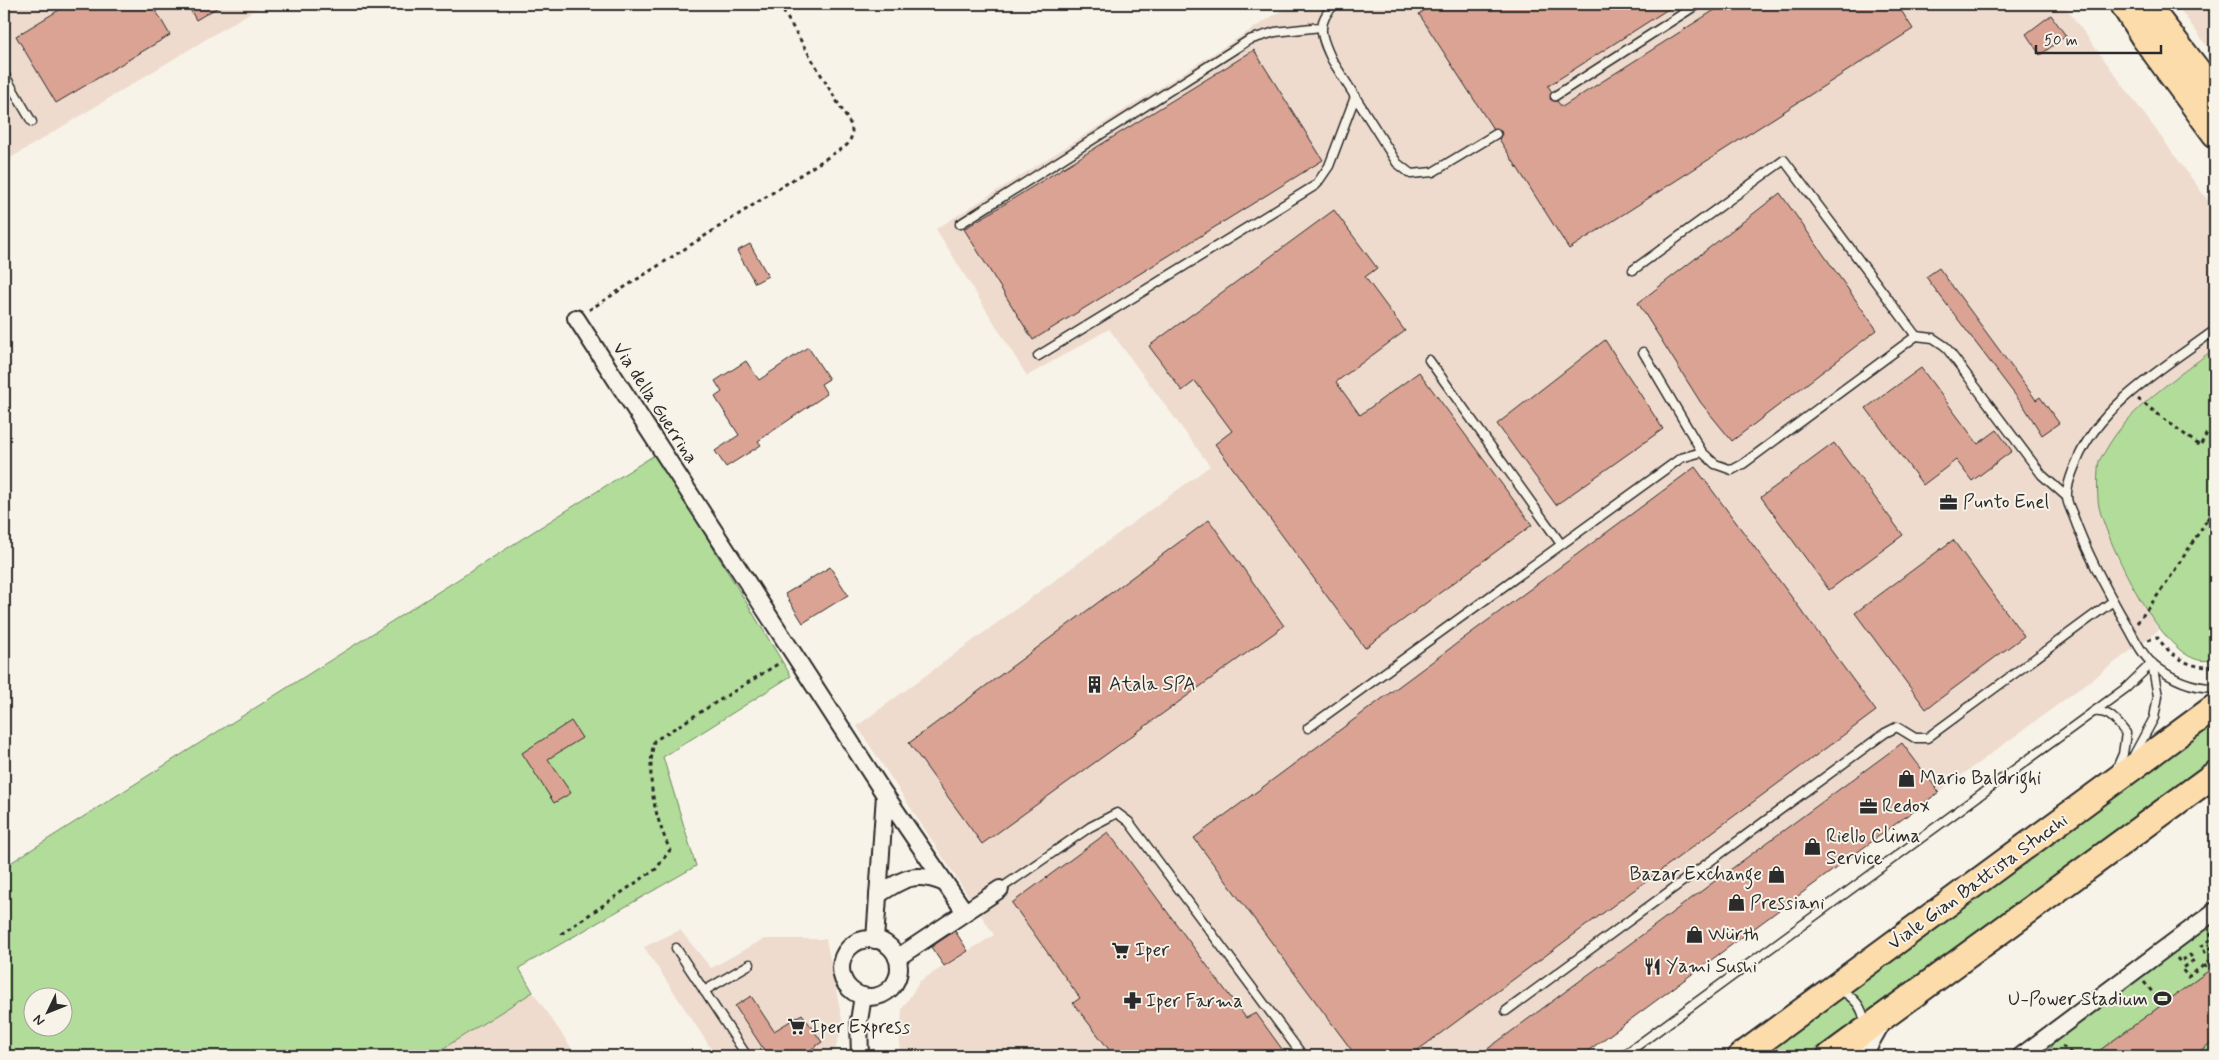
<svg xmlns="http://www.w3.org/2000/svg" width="2219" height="1060" viewBox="0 0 2219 1060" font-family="Mynerve,sans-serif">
<rect width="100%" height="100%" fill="#f7f3e8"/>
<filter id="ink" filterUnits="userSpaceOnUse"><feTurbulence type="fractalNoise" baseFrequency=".02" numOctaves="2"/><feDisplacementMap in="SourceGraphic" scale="10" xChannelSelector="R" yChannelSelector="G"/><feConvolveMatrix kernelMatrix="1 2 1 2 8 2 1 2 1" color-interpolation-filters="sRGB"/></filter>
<g filter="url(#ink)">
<g fill="#eedbce">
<path d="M 4,4 L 264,4 L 4,162 Z"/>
<path d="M 1292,4 L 2063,4 L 2215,210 L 2215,348 L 2144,403 L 2116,556 L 2159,630 L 1939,792 L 1902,743 L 1530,1019 L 1557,1056 L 1548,1056 L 1523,1023 L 1478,1056 L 899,1056 L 902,1009 L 920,981 L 994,935 L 857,726 L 1210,466 L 1109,329 L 1027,376 L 936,229 Z"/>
<path d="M 2176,4 L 2215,4 L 2215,57 Z"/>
<path d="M 680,930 L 711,968 L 764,939 L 826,939 L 843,1025 L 833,1056 L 716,1056 L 644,947 Z"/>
<path d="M 533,992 L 577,1056 L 431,1056 Z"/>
</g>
<g fill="#b2dc99" stroke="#6e8462" fill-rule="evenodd">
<path d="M 2215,348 L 2215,658 C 2170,682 2106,539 2099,507 C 2097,499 2097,469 2099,461 C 2101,457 2105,452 2107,448 C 2132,405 2177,378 2215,348 Z"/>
<path d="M 656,454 L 791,676 L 663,757 L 696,866 L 519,968 L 533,992 L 431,1056 L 4,1056 L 4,867 ZM 32,998 L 62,998 L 62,1028 L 32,1028 Z"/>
<path d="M 2215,719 L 2215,757 L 1806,1056 L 1764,1056 Z"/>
<path d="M 2215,921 L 2215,1056 L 2045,1056 L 2049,1049 L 2077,1021 Z"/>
</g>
<g fill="#daa393" stroke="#2b2b2b">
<path d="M 69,4 L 152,4 L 170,35 L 56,103 L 16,36 Z"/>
<path d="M 187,4 L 223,4 L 196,20 Z"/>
<path d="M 1434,4 L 1676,4 L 1548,86 L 1552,92 L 1550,99 L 1553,101 L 1557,101 L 1562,107 L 1724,4 L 1897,4 L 1913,29 L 1569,249 L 1499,139 L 1502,134 L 1501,131 L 1493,129 L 1419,14 Z"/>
<path d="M 2051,15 L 2066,36 L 2040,55 L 2026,34 Z"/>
<path d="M 1254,50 L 1323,160 L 1033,340 L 964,229 Z"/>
<path d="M 1780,193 L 1877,330 L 1732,441 L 1701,403 L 1638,303 Z"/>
<path d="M 1334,210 L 1377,268 L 1365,277 L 1405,331 L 1336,382 L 1360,415 L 1419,372 L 1532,525 L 1365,648 L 1215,444 L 1232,431 L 1195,381 L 1182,391 L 1149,346 Z"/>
<path d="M 750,244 L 768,276 L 755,283 L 737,251 Z"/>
<path d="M 1939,268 L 2036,400 L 2040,397 L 2059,423 L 2042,435 L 2025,408 L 1926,277 Z"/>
<path d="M 1605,340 L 1663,429 L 1556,505 L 1497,424 Z"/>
<path d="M 808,347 L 829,379 L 821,384 L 827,394 L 758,441 L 761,445 L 726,467 L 715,451 L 739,435 L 715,397 L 722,392 L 715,381 L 746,361 L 759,380 Z"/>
<path d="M 1921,368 L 1978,444 L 1997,430 L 2012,451 L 1972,481 L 1956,460 L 1923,485 L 1866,408 Z"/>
<path d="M 1834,443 L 1903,535 L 1829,590 L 1761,497 Z"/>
<path d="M 1695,467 L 1876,711 L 1418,1050 L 1423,1056 L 1356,1056 L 1194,838 Z"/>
<path d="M 1209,520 L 1284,626 L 982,844 L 909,743 Z"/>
<path d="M 1953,540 L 2024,636 L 1926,709 L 1855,613 Z"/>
<path d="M 830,567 L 848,595 L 803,623 L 785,594 Z"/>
<path d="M 571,721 L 582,738 L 548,759 L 571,793 L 554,803 L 522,753 Z"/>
<path d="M 1902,743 L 1939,792 L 1581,1056 L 1478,1056 Z"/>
<path d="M 1108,832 L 1246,1018 L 1256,1013 L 1287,1056 L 1114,1056 L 1073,1003 L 1080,998 L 1012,903 Z"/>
<path d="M 955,931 L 968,951 L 944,966 L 931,947 Z"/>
<path d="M 2215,966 L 2215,1040 L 2193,1056 L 2092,1056 Z"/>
<path d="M 751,996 L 774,1031 L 802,1014 L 822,1042 L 801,1056 L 768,1056 L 735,1006 Z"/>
</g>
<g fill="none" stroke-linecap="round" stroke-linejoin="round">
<defs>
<g id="lane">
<path d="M 1335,4 C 1315,23 1321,37 1332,60 L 1397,163 L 1411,174 L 1433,172 L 1496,134"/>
<path d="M 4,74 L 32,122"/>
<path d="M 1555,96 L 1698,4"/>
<path d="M 960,224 L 1249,40 L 1275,32 L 1321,27"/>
<path d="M 1633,270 L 1784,160 L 1916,336"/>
<path d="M 2215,330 C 2168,365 2100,404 2077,461 C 2073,470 2066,487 2067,497 C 2067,503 2071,510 2073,515 C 2087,554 2107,591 2128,627 C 2135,639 2142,655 2153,664 C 2171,679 2192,688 2215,688"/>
<path d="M 1643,352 L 1702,452"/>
<path d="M 1038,356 L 1316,185 L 1329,166 L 1355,97"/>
<path d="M 1429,360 L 1561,544"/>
<path d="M 2093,712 C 2110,710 2116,721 2126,733 L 2123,754 L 2116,770"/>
<path d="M 1308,728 L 1681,458 L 1702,452 L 1715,464 L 1732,470 L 1743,464 L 1916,336 L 1933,338 L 1945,346 L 2042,475 L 2067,497"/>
<path d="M 2134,755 L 2154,718 L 2158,696 L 2152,663"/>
<path d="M 1000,889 L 1090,827 L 1117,813 L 1129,822 L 1303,1056"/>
<path d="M 676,948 L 747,1056"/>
<path d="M 1838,989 C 1854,997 1864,1007 1865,1026"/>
<path d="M 704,991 L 750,964"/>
<path d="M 1506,1011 L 1885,733 L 1897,727 L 1915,738 L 1927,738 L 2113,601"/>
<path d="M 1623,1056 L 2126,688 L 2152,663"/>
</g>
<g id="street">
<path d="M 576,318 L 885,795 L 965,912"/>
<path d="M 878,895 C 903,878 916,871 945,883"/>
<circle cx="870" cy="968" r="29"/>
<path d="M 875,940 L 885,795"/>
<path d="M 897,958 L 1000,889"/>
<path d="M 860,1056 L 859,1021 L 863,996"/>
<path d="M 1863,1056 L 1881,1024"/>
<path d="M 2021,1056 L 2215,911"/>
</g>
<g id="primary">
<path d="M 2123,4 L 2143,36 L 2215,134"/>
<path d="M 2146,4 L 2215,93"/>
<path d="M 1741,1056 L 2215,707"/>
<path d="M 1830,1056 L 2215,774"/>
</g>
</defs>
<use href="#lane" stroke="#2b2b2b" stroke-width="11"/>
<use href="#street" stroke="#2b2b2b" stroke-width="20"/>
<use href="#primary" stroke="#2b2b2b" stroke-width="29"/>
<g stroke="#2b2b2b" stroke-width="3" stroke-dasharray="4 4" stroke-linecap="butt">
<path d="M 589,310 L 847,145 C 852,138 853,133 851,125 L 779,4"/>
<path d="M 2138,399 L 2200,446 L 2207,433 L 2215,438"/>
<path d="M 2207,520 L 2215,506"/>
<path d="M 2137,623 L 2166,584 L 2207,520 L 2215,524"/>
<path d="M 2148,640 L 2157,637 C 2171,656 2190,670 2215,666"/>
<path d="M 2209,933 L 2212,938 L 2201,946 L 2205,952 L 2215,945"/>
<path d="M 561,934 L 656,869 L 670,850 C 654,815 646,779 654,741 L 781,662"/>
<path d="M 2177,958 L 2180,962 L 2190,955 L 2194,960 L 2182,969 L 2188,977 L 2215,957"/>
<path d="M 2204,965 L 2209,971"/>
<path d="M 2144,982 L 2163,1005"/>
<path d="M 2062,1046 L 2075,1056"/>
</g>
<use href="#lane" stroke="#f7f3e8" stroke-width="8"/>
<use href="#street" stroke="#f7f3e8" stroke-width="16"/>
<use href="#primary" stroke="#fddcac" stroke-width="25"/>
</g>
</g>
<defs>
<symbol id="office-bare" viewBox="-9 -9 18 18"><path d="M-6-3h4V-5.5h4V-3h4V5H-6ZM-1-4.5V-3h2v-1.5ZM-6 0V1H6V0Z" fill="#2b2b2b" stroke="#f7f3e8" stroke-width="2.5" paint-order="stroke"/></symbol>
<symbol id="building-bare" viewBox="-9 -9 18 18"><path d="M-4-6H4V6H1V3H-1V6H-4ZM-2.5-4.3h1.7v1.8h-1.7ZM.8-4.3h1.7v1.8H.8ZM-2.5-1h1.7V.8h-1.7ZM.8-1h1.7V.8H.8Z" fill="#2b2b2b" stroke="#f7f3e8" stroke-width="2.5" paint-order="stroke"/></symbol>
<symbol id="shop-bare" viewBox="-9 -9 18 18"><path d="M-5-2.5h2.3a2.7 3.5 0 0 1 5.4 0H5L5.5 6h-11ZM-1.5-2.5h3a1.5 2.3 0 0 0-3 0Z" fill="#2b2b2b" stroke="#f7f3e8" stroke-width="2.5" paint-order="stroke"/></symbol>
<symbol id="supermarket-bare" viewBox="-9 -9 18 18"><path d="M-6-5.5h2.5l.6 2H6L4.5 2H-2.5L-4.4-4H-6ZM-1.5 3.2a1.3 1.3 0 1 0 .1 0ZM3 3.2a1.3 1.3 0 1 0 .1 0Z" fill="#2b2b2b" stroke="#f7f3e8" stroke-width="2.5" paint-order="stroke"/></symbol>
<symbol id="restaurant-bare" viewBox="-9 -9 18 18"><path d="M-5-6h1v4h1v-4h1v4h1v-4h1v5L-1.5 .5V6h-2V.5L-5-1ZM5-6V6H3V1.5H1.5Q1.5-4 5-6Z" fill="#2b2b2b" stroke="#f7f3e8" stroke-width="2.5" paint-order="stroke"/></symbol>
<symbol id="stadium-bare" viewBox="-9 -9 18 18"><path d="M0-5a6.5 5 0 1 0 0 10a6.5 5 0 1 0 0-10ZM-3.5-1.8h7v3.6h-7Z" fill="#2b2b2b" stroke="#f7f3e8" stroke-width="2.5" paint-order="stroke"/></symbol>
<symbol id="pharmacy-bare" viewBox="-9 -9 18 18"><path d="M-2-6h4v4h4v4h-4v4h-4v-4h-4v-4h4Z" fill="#2b2b2b" stroke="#f7f3e8" stroke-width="2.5" paint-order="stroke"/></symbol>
</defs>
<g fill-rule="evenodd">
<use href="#office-bare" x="1936" y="490" width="25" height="25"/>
<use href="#building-bare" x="1082" y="672" width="25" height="25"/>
<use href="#shop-bare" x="1894" y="766" width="25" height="25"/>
<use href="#office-bare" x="1856" y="794" width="25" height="25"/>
<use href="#shop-bare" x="1800" y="834" width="25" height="25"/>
<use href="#shop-bare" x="1764" y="862" width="25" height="25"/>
<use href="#shop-bare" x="1724" y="890" width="25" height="25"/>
<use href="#shop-bare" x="1682" y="922" width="25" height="25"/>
<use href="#supermarket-bare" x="1108" y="938" width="25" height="25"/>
<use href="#restaurant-bare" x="1640" y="954" width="25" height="25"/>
<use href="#stadium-bare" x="2150" y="986" width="25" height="25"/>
<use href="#pharmacy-bare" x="1120" y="988" width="25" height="25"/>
<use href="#supermarket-bare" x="784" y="1014" width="25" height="25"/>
</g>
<g text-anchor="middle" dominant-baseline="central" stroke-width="4" stroke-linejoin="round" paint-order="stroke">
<g font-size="19" fill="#2b2b2b" stroke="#f7f3e8">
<text transform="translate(655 403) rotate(57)">Via della Guerrina</text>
<text transform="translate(1978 882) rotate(-36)">Viale Gian Battista Stucchi</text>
</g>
<g font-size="19" fill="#2b2b2b" stroke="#f7f3e8" text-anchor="start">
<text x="1963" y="502">Punto Enel</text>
<text x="1109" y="684">Atala SPA</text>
<text x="1920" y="778">Mario Baldrighi</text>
<text x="1882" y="806">Redox</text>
<text x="1826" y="836">Riello Clima<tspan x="1826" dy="22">Service</tspan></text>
<text x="1762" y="874" text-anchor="end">Bazar Exchange</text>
<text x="1750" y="903">Pressiani</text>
<text x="1708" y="934">Würth</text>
<text x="1135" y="950">Iper</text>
<text x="1666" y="966">Yami Sushi</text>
<text x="2148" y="999" text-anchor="end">U-Power Stadium</text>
<text x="1146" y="1001">Iper Farma</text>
<text x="810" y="1027">Iper Express</text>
</g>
</g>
<rect width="2219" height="1060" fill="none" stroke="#f7f3e8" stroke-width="20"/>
<rect x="10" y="10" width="2199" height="1040" fill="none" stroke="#2b2b2b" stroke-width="2" filter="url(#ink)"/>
<g transform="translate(48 1012) rotate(227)"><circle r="24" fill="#f7f3e8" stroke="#a5a39c"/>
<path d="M0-4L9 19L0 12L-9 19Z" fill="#2b2b2b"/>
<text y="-8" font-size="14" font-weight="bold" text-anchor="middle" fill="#2b2b2b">N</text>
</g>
<path d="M2036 45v8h125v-8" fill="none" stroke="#2b2b2b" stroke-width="2.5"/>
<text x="2044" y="45" font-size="15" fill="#2b2b2b" stroke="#f7f3e8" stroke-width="4" paint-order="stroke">50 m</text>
</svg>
